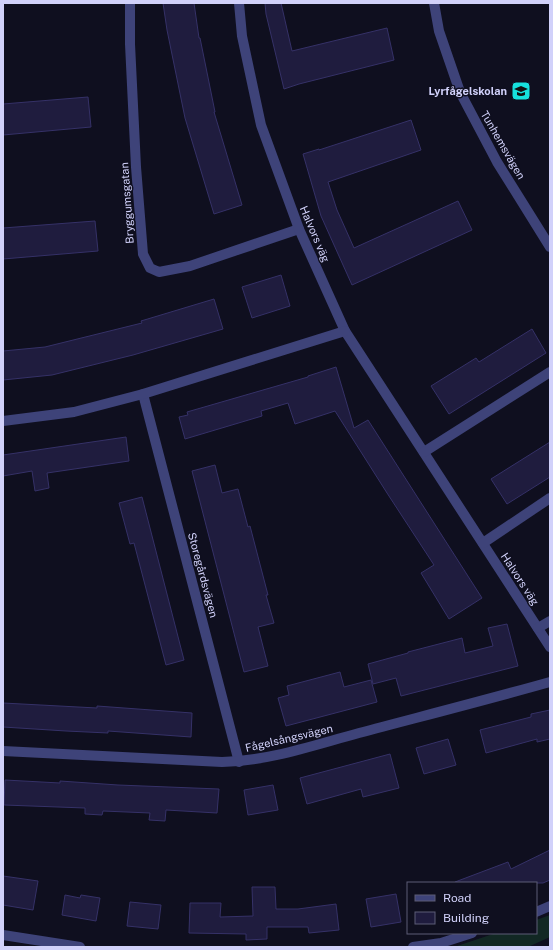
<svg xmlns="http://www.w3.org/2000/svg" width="553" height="950" viewBox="0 0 553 950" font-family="'Public Sans',sans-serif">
<rect width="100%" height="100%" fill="#0f0f1f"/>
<path fill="#122824" d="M 550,915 L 550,937 L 528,947 L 454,947 L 496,933 L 536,933 L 536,920 Z"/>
<g fill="#1f1c3e" stroke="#353167">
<path d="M 163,3 L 194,3 L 199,38 L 200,38 L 215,112 L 214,112 L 242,205 L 214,214 L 185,118 L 167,30 Z"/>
<path d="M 265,3 L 281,3 L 292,51 L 387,28 L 394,60 L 299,84 L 284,89 L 266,14 Z"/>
<path d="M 88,97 L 91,127 L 3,135 L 3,104 Z"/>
<path d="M 411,120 L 421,150 L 328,182 L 337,210 L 354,248 L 458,201 L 472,230 L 352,285 L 321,216 L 303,154 L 319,149 L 319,150 Z"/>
<path d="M 95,221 L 98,251 L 3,259 L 3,228 Z"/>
<path d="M 281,275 L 290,306 L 252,318 L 242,287 Z"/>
<path d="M 214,299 L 223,329 L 133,355 L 52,375 L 3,380 L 3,351 L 45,347 L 142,323 L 141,321 Z"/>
<path d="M 532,329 L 546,353 L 449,414 L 431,386 L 476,358 L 479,362 Z"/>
<path d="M 336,367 L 354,428 L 368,420 L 482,598 L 449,619 L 421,573 L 434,565 L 387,493 L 335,411 L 295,424 L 288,403 L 261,411 L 262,416 L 185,439 L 179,417 L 188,415 L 187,412 L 308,377 L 308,376 Z"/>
<path d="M 126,437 L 129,461 L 47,473 L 49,488 L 35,491 L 32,471 L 3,476 L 3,455 Z"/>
<path d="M 550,442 L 550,477 L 507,504 L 491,479 Z"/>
<path d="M 215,465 L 222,493 L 238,489 L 248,527 L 250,526 L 268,595 L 266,595 L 274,623 L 258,627 L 268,666 L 244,672 L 192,471 Z"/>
<path d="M 142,497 L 184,660 L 166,665 L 134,543 L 130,544 L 119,503 Z"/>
<path d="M 507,624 L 518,666 L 401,696 L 396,678 L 373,684 L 368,664 L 408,653 L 408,652 L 462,638 L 465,653 L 493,646 L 488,628 Z"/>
<path d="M 340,672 L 344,687 L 371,680 L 377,702 L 286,726 L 278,698 L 289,695 L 287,686 Z"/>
<path d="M 3,703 L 97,708 L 97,706 L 192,713 L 191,737 L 108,731 L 108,733 L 66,731 L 3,727 Z"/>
<path d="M 550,710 L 550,739 L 537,742 L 537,739 L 486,753 L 480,730 L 531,717 L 531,714 Z"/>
<path d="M 448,739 L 456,765 L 424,774 L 416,748 Z"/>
<path d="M 390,754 L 399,788 L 363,797 L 361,789 L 307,804 L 300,778 Z"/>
<path d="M 5,780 L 60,783 L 60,781 L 118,785 L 219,789 L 217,813 L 166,810 L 165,821 L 149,820 L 150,813 L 103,811 L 102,815 L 85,814 L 85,808 L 4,805 Z"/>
<path d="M 273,785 L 278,810 L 248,815 L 244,790 Z"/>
<path d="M 550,850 L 550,880 L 543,883 L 456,883 L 455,882 L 508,862 L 511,869 Z"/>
<path d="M 3,876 L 38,881 L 33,910 L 3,905 Z"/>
<path d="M 252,887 L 275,887 L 276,909 L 298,909 L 336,904 L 339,930 L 309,933 L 308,927 L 267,927 L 267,939 L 246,940 L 246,934 L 189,933 L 190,903 L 221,903 L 220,917 L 253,916 Z"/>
<path d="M 396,894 L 401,922 L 371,927 L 366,899 Z"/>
<path d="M 65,895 L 80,898 L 81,895 L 100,898 L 96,921 L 62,915 Z"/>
<path d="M 130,902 L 161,905 L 158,929 L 127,926 Z"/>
</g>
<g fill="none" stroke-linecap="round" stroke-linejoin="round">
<g stroke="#3e4379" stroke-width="10">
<path d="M 130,3 L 130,44 L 136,167 L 143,254 L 150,268 L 159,272 L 190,266 L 299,229"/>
<path d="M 239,3 L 242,36 L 261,125 L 299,229 L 345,331 L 550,647"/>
<path d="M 434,3 L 439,31 L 460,92 L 497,162 L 550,247"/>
<path d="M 143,394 L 239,762"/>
<path d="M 3,421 L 74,412 L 143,394 L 345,331"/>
<path d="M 424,452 L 550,372"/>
<path d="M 483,543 L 550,498"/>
<path d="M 538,628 L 550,621"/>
<path d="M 3,751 L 222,762 C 269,761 314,745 359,733 C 423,716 486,700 550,682"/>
<path d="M 536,912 L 550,906"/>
<path d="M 3,935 L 80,947"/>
<path d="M 413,947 L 441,943 L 472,933"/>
</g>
</g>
<defs>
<symbol id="school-square" viewBox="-11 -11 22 22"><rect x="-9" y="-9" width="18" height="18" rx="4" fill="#16e1dd" stroke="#0f0f1f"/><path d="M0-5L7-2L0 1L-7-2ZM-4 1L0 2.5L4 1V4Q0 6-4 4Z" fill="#111"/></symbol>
</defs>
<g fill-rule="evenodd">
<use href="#school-square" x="510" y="80" width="22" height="22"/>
</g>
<g text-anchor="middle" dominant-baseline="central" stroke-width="3" stroke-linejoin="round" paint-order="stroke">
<g font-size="11" font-weight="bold" fill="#d1d1fa" stroke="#0f0f1f" text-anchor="end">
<text x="507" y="91">Lyrfågelskolan</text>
</g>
<g font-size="11" fill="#d1d1fa" stroke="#0f0f1f">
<text transform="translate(503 145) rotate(60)">Tunhemsvägen</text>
<text transform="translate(127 203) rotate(-94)">Bryggumsgatan</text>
<text transform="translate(315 234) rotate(67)">Halvors väg</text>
<text transform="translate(203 575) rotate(75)">Storegårdsvägen</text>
<text transform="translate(520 579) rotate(57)">Halvors väg</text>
<text transform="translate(289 738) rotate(-13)">Fågelsångsvägen</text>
</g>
</g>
<rect width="553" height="950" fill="none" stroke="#d1d1fa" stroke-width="8"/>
<rect x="407" y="882" width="130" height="52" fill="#0f0f1f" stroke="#5d5d77"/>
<rect x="415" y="895" width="20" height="6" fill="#3e4379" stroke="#5d5d77"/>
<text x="443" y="902" font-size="12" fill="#d1d1fa">Road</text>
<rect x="415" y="912" width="20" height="12" fill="#1f1c3e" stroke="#5d5d77"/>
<text x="443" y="922" font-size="12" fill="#d1d1fa">Building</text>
</svg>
